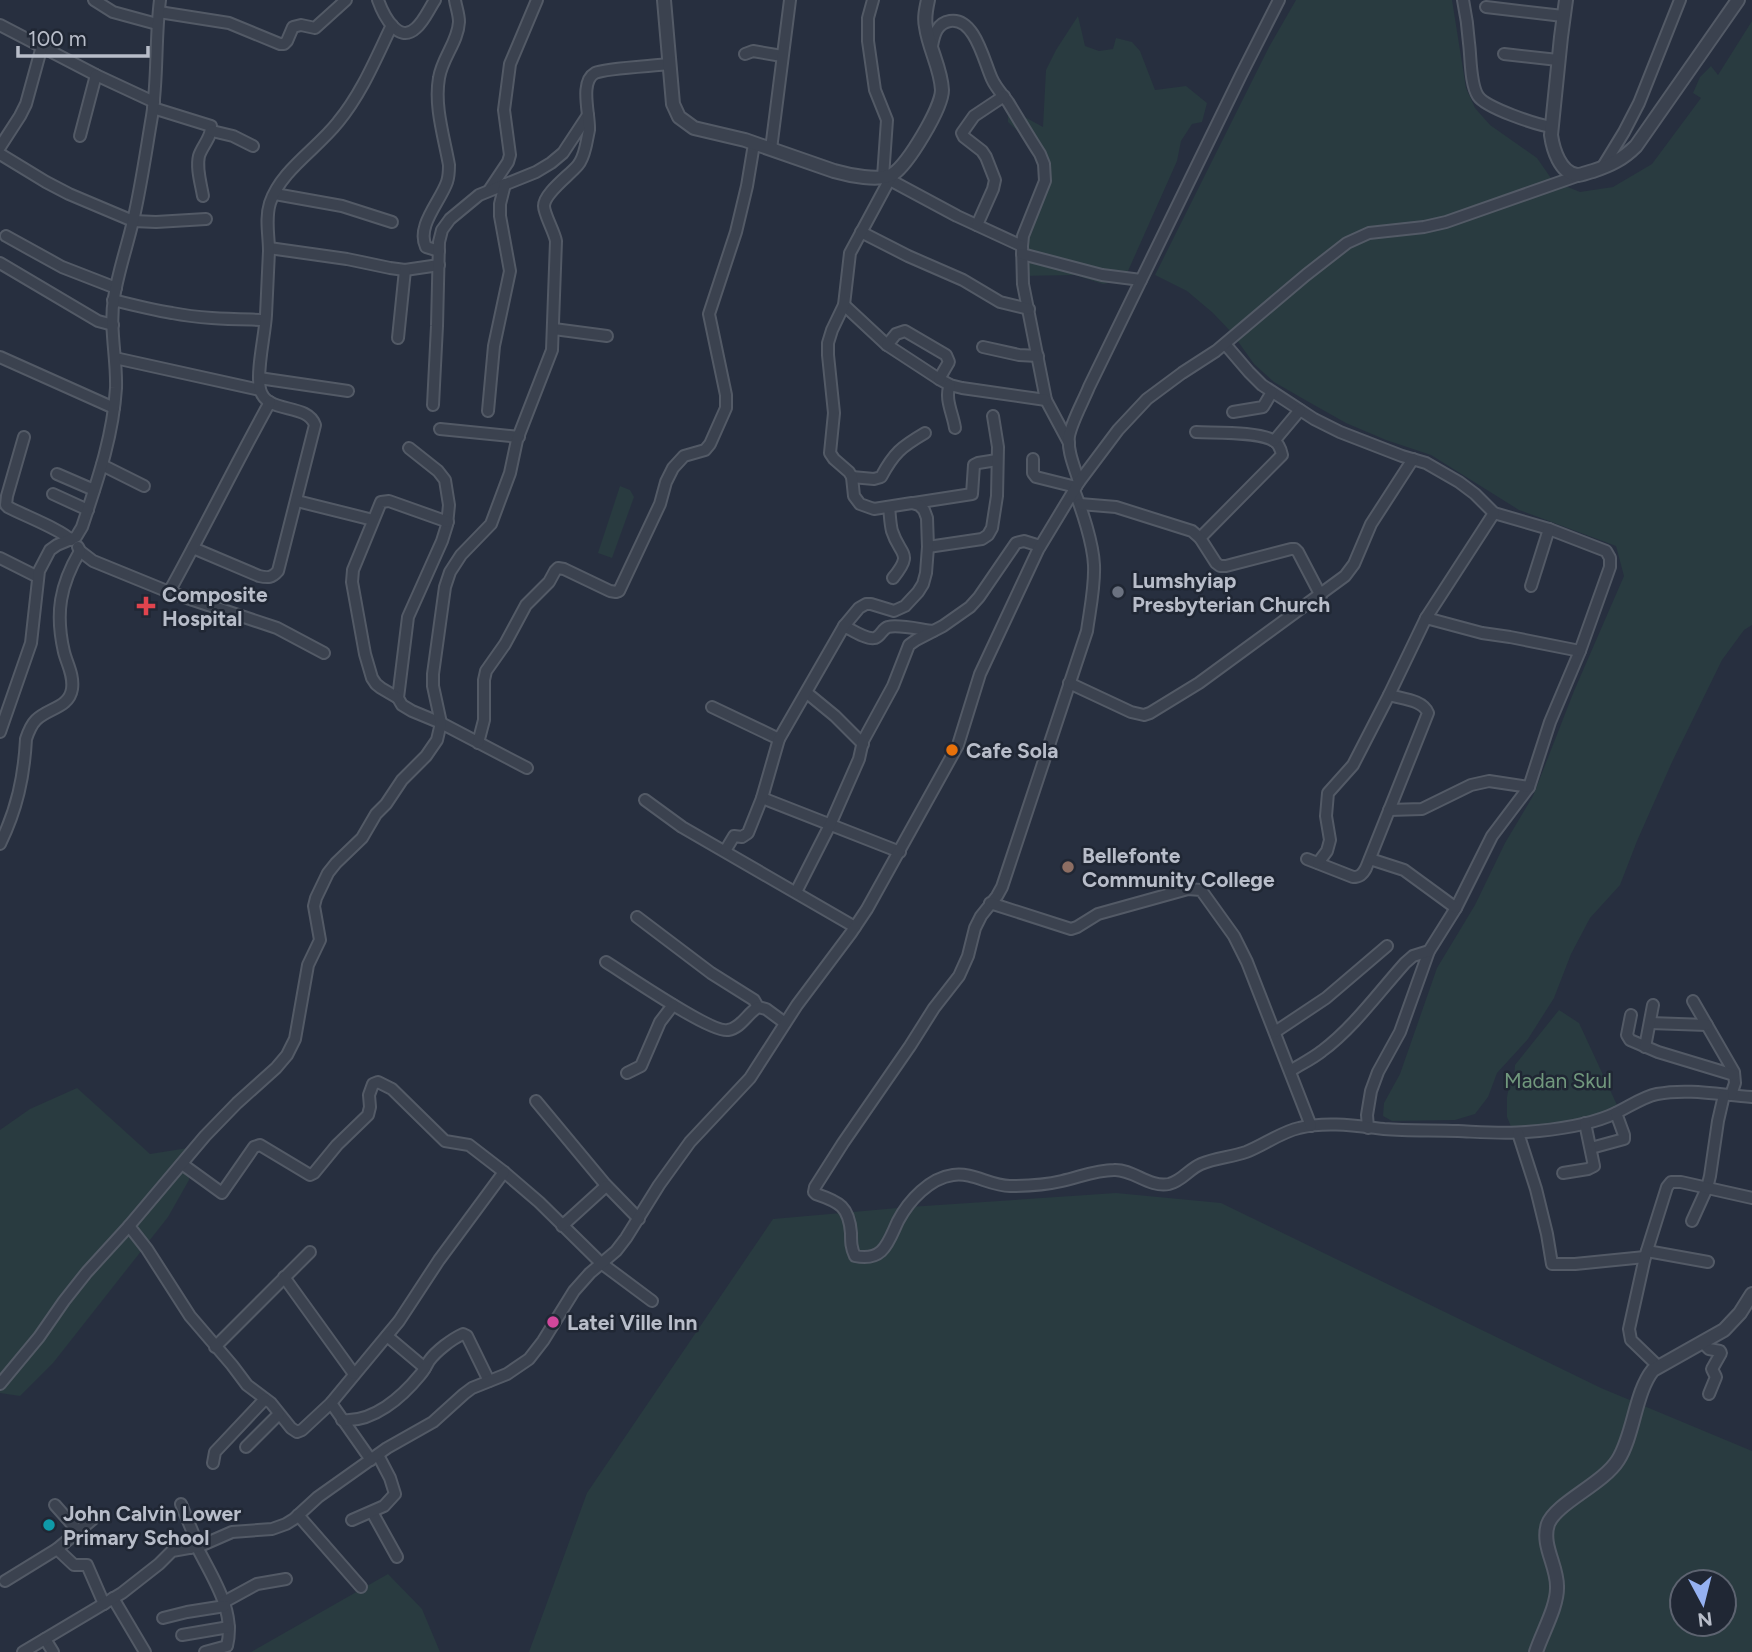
<svg xmlns="http://www.w3.org/2000/svg" width="1752" height="1652" viewBox="0 0 1752 1652" font-family="Figtree,sans-serif">
<rect width="100%" height="100%" fill="#272f3f"/>
<g fill="#293b40" fill-rule="evenodd">
<path d="M 1296,0 L 1452,0 L 1466,88 L 1475,108 L 1490,125 L 1537,158 L 1553,181 L 1580,192 L 1613,187 L 1652,164 L 1701,98 L 1693,93 L 1700,77 L 1711,66 L 1718,75 L 1752,21 L 1752,625 L 1744,630 L 1722,660 L 1672,762 L 1637,841 L 1620,885 L 1590,918 L 1571,954 L 1554,998 L 1528,1039 L 1497,1073 L 1488,1097 L 1475,1114 L 1455,1120 L 1392,1121 L 1383,1116 L 1384,1103 L 1400,1074 L 1437,968 L 1475,905 L 1505,843 L 1533,796 L 1574,691 L 1624,576 L 1616,546 L 1519,510 L 1431,455 L 1386,440 L 1346,423 L 1307,401 L 1274,382 L 1254,364 L 1232,333 L 1213,313 L 1187,291 L 1155,275 L 1269,47 Z"/>
<path d="M 1078,16 L 1085,46 L 1099,51 L 1113,49 L 1116,38 L 1132,42 L 1140,51 L 1155,90 L 1186,86 L 1207,103 L 1202,122 L 1192,124 L 1181,141 L 1177,161 L 1124,280 L 1103,284 L 1075,275 L 1018,276 L 1042,183 L 1039,161 L 1031,143 L 1008,122 L 1008,108 L 1043,127 L 1046,70 L 1056,50 Z"/>
<path d="M 620,486 L 630,490 L 634,497 L 612,558 L 598,553 Z"/>
<path d="M 1559,1010 L 1579,1023 L 1617,1105 L 1597,1115 L 1568,1123 L 1512,1129 L 1507,1117 L 1507,1097 L 1509,1087 L 1514,1078 L 1515,1065 Z"/>
<path d="M 77,1088 L 150,1154 L 188,1148 L 189,1180 L 168,1217 L 53,1363 L 20,1396 L 0,1393 L 0,1130 L 30,1109 Z"/>
<path d="M 1116,1193 L 1221,1203 L 1601,1388 L 1752,1451 L 1752,1652 L 529,1652 L 587,1493 L 773,1219 L 909,1207 ZM 1682,1582 L 1724,1582 L 1724,1624 L 1682,1624 Z"/>
<path d="M 388,1574 L 422,1609 L 440,1652 L 251,1652 Z"/>
</g>
<g fill="none" stroke-linecap="round" stroke-linejoin="round">
<defs>
<g id="minor">
<path d="M 94,0 L 113,12 L 157,24"/>
<path d="M 378,0 C 383,14 398,45 416,28 C 424,21 429,9 435,0"/>
<path d="M 873,0 L 868,18 L 868,41 L 875,90 L 887,120 L 883,177"/>
<path d="M 1463,0 C 1466,14 1468,28 1469,43 C 1471,57 1470,84 1478,96 C 1486,108 1537,125 1552,127"/>
<path d="M 1486,7 L 1563,16"/>
<path d="M 159,12 L 229,23 L 280,44 L 284,44 L 287,41 L 293,27 L 301,25 L 315,28 L 346,0"/>
<path d="M 0,25 L 96,75 L 154,102"/>
<path d="M 932,46 C 934,35 937,23 950,21 C 975,17 984,62 992,79 C 996,88 1003,95 1008,102 C 1019,120 1029,137 1040,154 L 1044,164 L 1045,181 L 1023,236 L 1022,246 L 1023,284 L 1046,400 L 1069,443"/>
<path d="M 745,54 L 753,51 L 782,56"/>
<path d="M 1504,54 L 1558,60"/>
<path d="M 153,108 L 211,126 C 212,137 202,146 199,156 C 196,168 201,184 203,196"/>
<path d="M 212,131 L 233,136 L 253,146"/>
<path d="M 80,136 L 96,75"/>
<path d="M 0,147 L 20,116 L 26,104 L 42,46"/>
<path d="M 771,149 L 790,0"/>
<path d="M 0,154 L 46,182 L 69,194 L 133,221 L 156,222 L 206,219"/>
<path d="M 1602,168 L 1624,132 L 1639,103 L 1680,0"/>
<path d="M 890,180 L 957,216 L 1022,246"/>
<path d="M 490,189 L 508,162 L 510,155 L 504,110 L 510,64 L 537,0"/>
<path d="M 275,194 L 342,206 L 392,222"/>
<path d="M 977,225 L 993,189 L 995,180 L 986,157 L 982,151 L 964,137 L 962,133 L 974,116 L 1004,96"/>
<path d="M 861,232 L 908,256 L 963,280 L 1000,302 L 1029,309"/>
<path d="M 6,236 L 62,267 L 116,288"/>
<path d="M 269,248 L 347,259 L 390,268 L 405,270 L 439,265"/>
<path d="M 439,251 L 426,247 C 416,226 440,202 447,182 C 449,176 449,171 449,165 C 444,137 434,106 439,78 C 442,58 458,42 459,22 C 459,14 456,7 455,0"/>
<path d="M 1022,254 L 1102,275 L 1141,280"/>
<path d="M 0,263 L 98,321 L 113,325"/>
<path d="M 113,300 C 133,305 153,310 172,313 C 203,319 234,319 265,320"/>
<path d="M 844,305 L 887,345 L 939,379 L 950,385 L 962,388 L 1046,400"/>
<path d="M 554,329 L 607,336"/>
<path d="M 398,338 L 405,270"/>
<path d="M 1225,344 L 1249,372 L 1262,385 L 1314,419 L 1340,432 L 1402,456 L 1426,463 L 1459,482 L 1475,494 L 1494,513 L 1549,529 L 1606,551 L 1610,558 L 1610,567 L 1580,651 L 1550,722 L 1529,787 L 1492,836 L 1456,908 L 1429,951 L 1400,1032 L 1378,1072 L 1371,1091 L 1367,1115 L 1368,1128"/>
<path d="M 887,345 L 896,334 L 905,331 L 946,355 L 949,362 L 939,379"/>
<path d="M 983,347 L 1019,355 L 1038,356"/>
<path d="M 0,357 L 114,408"/>
<path d="M 115,358 L 260,390"/>
<path d="M 259,378 L 348,391"/>
<path d="M 950,385 C 944,398 953,414 955,428"/>
<path d="M 433,405 L 437,326 L 439,242 L 442,230 L 450,219 L 479,195 L 536,172 L 551,163 L 563,153 L 588,115"/>
<path d="M 488,411 L 494,346 L 510,271 L 500,216 L 500,204 L 505,184"/>
<path d="M 1233,412 L 1263,407 L 1272,392"/>
<path d="M 440,429 L 519,437"/>
<path d="M 1196,432 C 1214,433 1260,431 1274,441 C 1279,444 1281,450 1282,455 L 1200,538"/>
<path d="M 24,437 L 7,496 L 6,505 L 8,507 C 23,515 62,530 71,540"/>
<path d="M 1274,441 L 1300,410"/>
<path d="M 409,448 L 438,471 L 445,480 L 449,505 L 447,525 L 442,541 L 408,617 L 398,698 L 402,705 L 412,711 L 441,723 L 527,768"/>
<path d="M 1033,459 L 1033,473 L 1036,477 L 1076,487"/>
<path d="M 102,465 L 144,486"/>
<path d="M 57,474 L 94,490"/>
<path d="M 852,477 L 874,479 L 881,477 C 894,453 901,447 925,433"/>
<path d="M 1079,482 C 1075,468 1067,451 1069,436 C 1072,421 1083,402 1089,387 L 1241,75 L 1279,0"/>
<path d="M 1074,490 C 1082,510 1093,543 1094,565 C 1095,587 1090,609 1087,631 L 1002,887 L 997,896 L 981,916 L 975,928 L 968,956 L 959,976 L 934,1008 L 910,1046 L 843,1143 L 815,1187 L 814,1192 L 816,1194 C 840,1202 849,1207 851,1233 C 851,1242 851,1248 855,1256 C 884,1262 888,1242 898,1221 C 909,1200 930,1178 953,1175 C 973,1172 990,1186 1010,1186 C 1027,1186 1045,1185 1062,1181 C 1080,1177 1096,1170 1114,1170 C 1133,1169 1149,1188 1169,1184 C 1182,1181 1189,1169 1201,1164 C 1215,1158 1232,1157 1246,1152 C 1264,1145 1281,1132 1299,1128 C 1326,1121 1357,1126 1384,1129 C 1408,1131 1433,1130 1458,1131 C 1480,1132 1504,1134 1526,1132 C 1554,1130 1584,1126 1609,1116 C 1625,1110 1641,1097 1657,1094 C 1688,1088 1721,1095 1752,1097"/>
<path d="M 53,494 L 88,510"/>
<path d="M 297,501 L 373,520"/>
<path d="M 914,503 L 972,494 L 974,465 L 978,463 L 997,460"/>
<path d="M 1080,504 L 1116,507 L 1192,531 L 1200,538 L 1216,563 L 1220,566 L 1226,566 L 1291,549 L 1295,549 L 1298,552 L 1321,596"/>
<path d="M 889,507 C 890,515 890,523 892,531 C 900,556 914,552 893,578"/>
<path d="M 78,547 L 80,551 L 93,561 L 169,592 L 277,628 L 324,653"/>
<path d="M 928,547 L 982,539 L 988,535 L 992,528 L 997,496 L 998,447 L 993,416"/>
<path d="M 193,548 L 259,576 C 268,578 272,578 278,571 L 315,425 C 307,402 266,415 260,389 C 256,371 265,335 266,315 C 267,294 268,272 269,251 C 269,235 265,219 270,203 C 281,170 317,149 338,122 C 362,93 376,58 392,25"/>
<path d="M 0,558 L 38,577"/>
<path d="M 1531,586 L 1549,529"/>
<path d="M 169,592 C 204,529 235,465 270,402"/>
<path d="M 1426,618 L 1482,633 L 1510,637 L 1580,651"/>
<path d="M 844,626 C 852,630 867,640 875,638 C 881,636 882,629 888,627 C 899,624 922,630 933,631"/>
<path d="M 1069,683 L 1131,712 L 1144,715 L 1150,713 L 1199,683 L 1345,576 L 1354,564 L 1371,524 L 1413,459"/>
<path d="M 807,693 L 835,716 L 863,744"/>
<path d="M 398,698 L 381,688 L 376,684 L 372,678 L 365,654 L 352,582 L 353,570 L 381,502 L 389,501 L 448,522"/>
<path d="M 712,707 L 779,739"/>
<path d="M 0,732 L 31,643 L 39,571 L 50,550 L 57,545 L 76,537 L 82,527 C 97,482 113,437 116,388 C 117,358 109,328 114,298 C 118,272 127,247 133,221 C 141,187 146,151 152,116 C 158,78 155,39 160,0"/>
<path d="M 478,743 L 484,720 L 484,680 L 486,671 L 505,644 L 526,605 L 549,582 L 555,571 L 558,568 L 564,569 L 610,591 L 616,592 L 619,591 L 660,504 L 666,482 L 673,468 L 684,456 L 705,450 L 710,444 L 726,408 L 726,395 L 709,314 L 736,232 L 747,186 L 754,144"/>
<path d="M 762,798 L 900,852"/>
<path d="M 645,800 L 682,827 L 855,927"/>
<path d="M 1389,810 L 1422,809 L 1471,785 L 1489,781 L 1529,787"/>
<path d="M 0,844 C 17,809 24,777 26,739 C 28,733 31,725 36,720 C 48,708 69,708 72,689 C 74,675 67,664 64,652 C 55,613 60,585 80,551"/>
<path d="M 725,851 L 734,836 L 742,837 L 748,833 L 762,798 L 779,739 L 844,626 L 859,608 L 866,604 L 871,604 L 894,611 L 905,606 L 918,592 L 923,584 L 926,573 L 928,547 L 927,518 L 924,510 L 919,505 L 912,503 L 874,509 L 860,504 L 854,496 L 852,477 L 849,472 L 834,459 L 830,453 L 834,413 L 828,355 L 828,343 L 832,330 L 844,305 L 850,253 L 892,175"/>
<path d="M 1307,859 L 1353,877 C 1360,877 1363,874 1366,868 L 1428,713 C 1423,700 1403,699 1389,695"/>
<path d="M 1370,859 L 1404,870 L 1456,908"/>
<path d="M 1318,863 L 1327,851 L 1330,840 L 1326,816 L 1328,793 L 1353,765 L 1389,695 L 1426,618 L 1494,513"/>
<path d="M 796,892 L 830,825 L 859,759 L 863,741 L 893,686 L 909,645 L 916,640 L 943,626 L 970,607 L 979,597 L 1016,543 L 1024,541 L 1040,546"/>
<path d="M 990,903 L 1071,929 L 1077,927 L 1098,914 L 1188,889 L 1201,890 L 1234,936 L 1247,962 L 1311,1126"/>
<path d="M 637,917 L 711,973 L 754,1000 L 758,1007"/>
<path d="M 606,962 C 624,973 712,1034 728,1030 C 741,1028 747,1014 758,1007 L 766,1009 L 785,1023"/>
<path d="M 1693,1001 L 1734,1072 L 1735,1083 L 1731,1095"/>
<path d="M 1631,1015 L 1627,1035 L 1630,1040 L 1658,1052 L 1734,1075"/>
<path d="M 1650,1023 L 1707,1025"/>
<path d="M 1275,1032 L 1326,998 L 1387,946"/>
<path d="M 1645,1047 L 1653,1005"/>
<path d="M 1290,1071 C 1301,1064 1312,1059 1322,1051 C 1353,1028 1379,992 1405,963 L 1413,956 L 1429,951"/>
<path d="M 627,1073 L 641,1066 L 660,1022 L 673,1005"/>
<path d="M 536,1101 L 605,1184 L 639,1219"/>
<path d="M 1518,1133 L 1536,1189 L 1547,1234 L 1552,1264 L 1575,1264 L 1645,1257"/>
<path d="M 1591,1148 L 1624,1139 L 1624,1135 L 1616,1113"/>
<path d="M 182,1164 L 222,1193 L 254,1147 L 260,1145 L 310,1175 L 314,1173 L 337,1145 L 368,1115 L 370,1107 L 369,1095 L 373,1084 L 378,1082 L 392,1089 L 445,1141 L 469,1145 L 504,1172 L 539,1202 L 601,1263 L 652,1301"/>
<path d="M 1563,1173 L 1588,1169 L 1594,1166 L 1585,1123"/>
<path d="M 1692,1221 L 1707,1188 L 1710,1176 L 1718,1121 L 1724,1095"/>
<path d="M 129,1226 L 147,1249 L 190,1316 L 232,1365 L 247,1385 L 271,1403 L 291,1428 L 297,1432 L 302,1430 L 331,1403 L 399,1321 L 439,1260 L 504,1172"/>
<path d="M 562,1226 L 606,1186"/>
<path d="M 1647,1251 L 1708,1262"/>
<path d="M 284,1277 L 354,1374"/>
<path d="M 387,1336 L 425,1368"/>
<path d="M 1702,1342 L 1709,1349 L 1720,1351 L 1721,1353 L 1712,1369 L 1716,1377 L 1709,1394"/>
<path d="M 215,1347 L 310,1252"/>
<path d="M 1658,1366 L 1631,1340 L 1629,1329 L 1645,1257 L 1667,1187 L 1671,1182 L 1681,1182 L 1752,1198"/>
<path d="M 0,1384 L 39,1337 L 64,1301 L 87,1272 L 129,1226 L 205,1136 L 237,1103 L 276,1068 L 287,1055 L 295,1039 L 308,965 L 320,940 L 314,906 L 316,898 L 328,873 L 336,863 L 362,838 L 376,814 L 386,804 L 402,780 L 426,756 L 437,740 L 441,723 L 433,686 L 433,674 L 445,587 L 450,572 L 461,555 L 491,524 L 510,473 L 517,440 L 552,350 L 556,241 C 554,231 544,214 544,206 C 544,193 570,175 578,165 C 583,159 584,153 586,145 C 587,140 588,135 589,130 C 590,115 579,82 595,73 C 605,68 654,66 669,64"/>
<path d="M 331,1403 L 371,1460"/>
<path d="M 342,1420 C 373,1423 402,1397 420,1375 C 424,1371 426,1366 429,1361 C 436,1351 452,1339 463,1334 L 467,1336 L 489,1381"/>
<path d="M 246,1447 L 279,1414"/>
<path d="M 213,1463 L 215,1452 L 265,1399"/>
<path d="M 181,1504 L 193,1533 L 190,1548"/>
<path d="M 55,1505 L 78,1531"/>
<path d="M 372,1512 L 397,1557"/>
<path d="M 298,1515 L 361,1587"/>
<path d="M 352,1520 L 384,1506 L 395,1494 L 390,1478 L 378,1455"/>
<path d="M 197,1547 C 212,1577 236,1611 227,1646 L 205,1652"/>
<path d="M 57,1549 L 74,1565 L 87,1565 L 104,1604"/>
<path d="M 5,1581 L 57,1549 L 93,1519"/>
<path d="M 113,1598 L 145,1652"/>
<path d="M 224,1602 L 257,1584 L 286,1579"/>
<path d="M 163,1618 L 187,1612 L 225,1606"/>
<path d="M 182,1635 L 229,1627"/>
<path d="M 45,1639 L 53,1652"/>
<path d="M 23,1652 L 122,1593 L 159,1564 L 172,1551 L 200,1546 L 232,1532 L 272,1529 L 286,1524 L 294,1519 L 318,1497 L 387,1448 L 433,1422 L 464,1394 L 472,1388 L 507,1374 L 529,1359 L 543,1341 L 574,1291 L 590,1273 L 616,1251 L 626,1238 L 659,1185 L 690,1142 L 750,1078 L 797,1005 L 851,933 L 867,909 L 958,745 L 980,674 L 1038,550 L 1079,482 L 1118,430 L 1147,399 L 1182,373 L 1216,351 L 1306,275 L 1347,243 L 1369,233 L 1424,227 L 1446,222 L 1580,175"/>
</g>
<g id="tertiary">
<path d="M 664,0 L 673,104 L 679,117 L 694,128 L 745,140 L 834,171 C 848,175 880,182 893,174 C 908,164 942,108 942,90 C 941,68 929,49 926,27 C 924,18 926,9 928,0"/>
<path d="M 1566,0 L 1561,37 L 1551,135 C 1553,149 1560,173 1577,175 C 1582,175 1588,172 1593,171 C 1611,165 1623,159 1636,146 L 1738,0"/>
<path d="M 1536,1652 C 1542,1633 1558,1606 1557,1586 C 1557,1565 1541,1545 1548,1524 C 1556,1503 1603,1484 1618,1460 C 1634,1435 1635,1392 1653,1370 L 1724,1330 L 1740,1313 L 1752,1294"/>
</g>
</defs>
<use href="#minor" stroke="#535a66" stroke-width="14"/>
<use href="#tertiary" stroke="#535a66" stroke-width="16"/>
<use href="#minor" stroke="#3b424f" stroke-width="10"/>
<use href="#tertiary" stroke="#3b424f" stroke-width="12"/>
</g>
<circle fill="#6b7280" stroke="#202734" stroke-width="2.5" cx="1118" cy="592" r="7"/>
<path fill="#e0444e" stroke="#202734" stroke-width="2.5" d="M142.5 595.5h7v7h7v7h-7v7h-7v-7h-7v-7h7z"/>
<circle fill="#e8710a" stroke="#202734" stroke-width="2.5" cx="952" cy="750" r="7"/>
<circle fill="#8d6e63" stroke="#202734" stroke-width="2.5" cx="1068" cy="867" r="7"/>
<circle fill="#d1479c" stroke="#202734" stroke-width="2.5" cx="553" cy="1322" r="7"/>
<circle fill="#0f9aa8" stroke="#202734" stroke-width="2.5" cx="49" cy="1525" r="7"/>
<g text-anchor="middle" dominant-baseline="central" stroke-width="5" stroke-linejoin="round" paint-order="stroke">
<g font-size="21" font-weight="bold" fill="#b8bdc9" stroke="#202734" text-anchor="start">
<text x="1132" y="580">Lumshyiap<tspan x="1132" dy="24">Presbyterian Church</tspan></text>
<text x="162" y="594">Composite<tspan x="162" dy="24">Hospital</tspan></text>
<text x="966" y="750">Cafe Sola</text>
<text x="1082" y="855">Bellefonte<tspan x="1082" dy="24">Community College</tspan></text>
<text x="567" y="1322">Latei Ville Inn</text>
<text x="63" y="1513">John Calvin Lower<tspan x="63" dy="24">Primary School</tspan></text>
</g>
<g font-size="21" fill="#71987d" stroke="#202734">
<text x="1558" y="1080">Madan Skul</text>
</g>
</g>
<g transform="translate(1703 1603) rotate(173)"><circle r="33" fill="#202734" stroke="#5d6370" stroke-width="2"/>
<path d="M0-5L12 26L0 18L-12 26Z" fill="#95b1f1"/>
<text y="-10" font-size="19" font-weight="bold" text-anchor="middle" fill="#b8bdc9">N</text>
</g>
<path d="M18 46v10h130v-10" fill="none" stroke="#b8bdc9" stroke-width="3.5"/>
<text x="28" y="46" font-size="21" fill="#b8bdc9" stroke="#202734" stroke-width="5" paint-order="stroke">100 m</text>
</svg>
